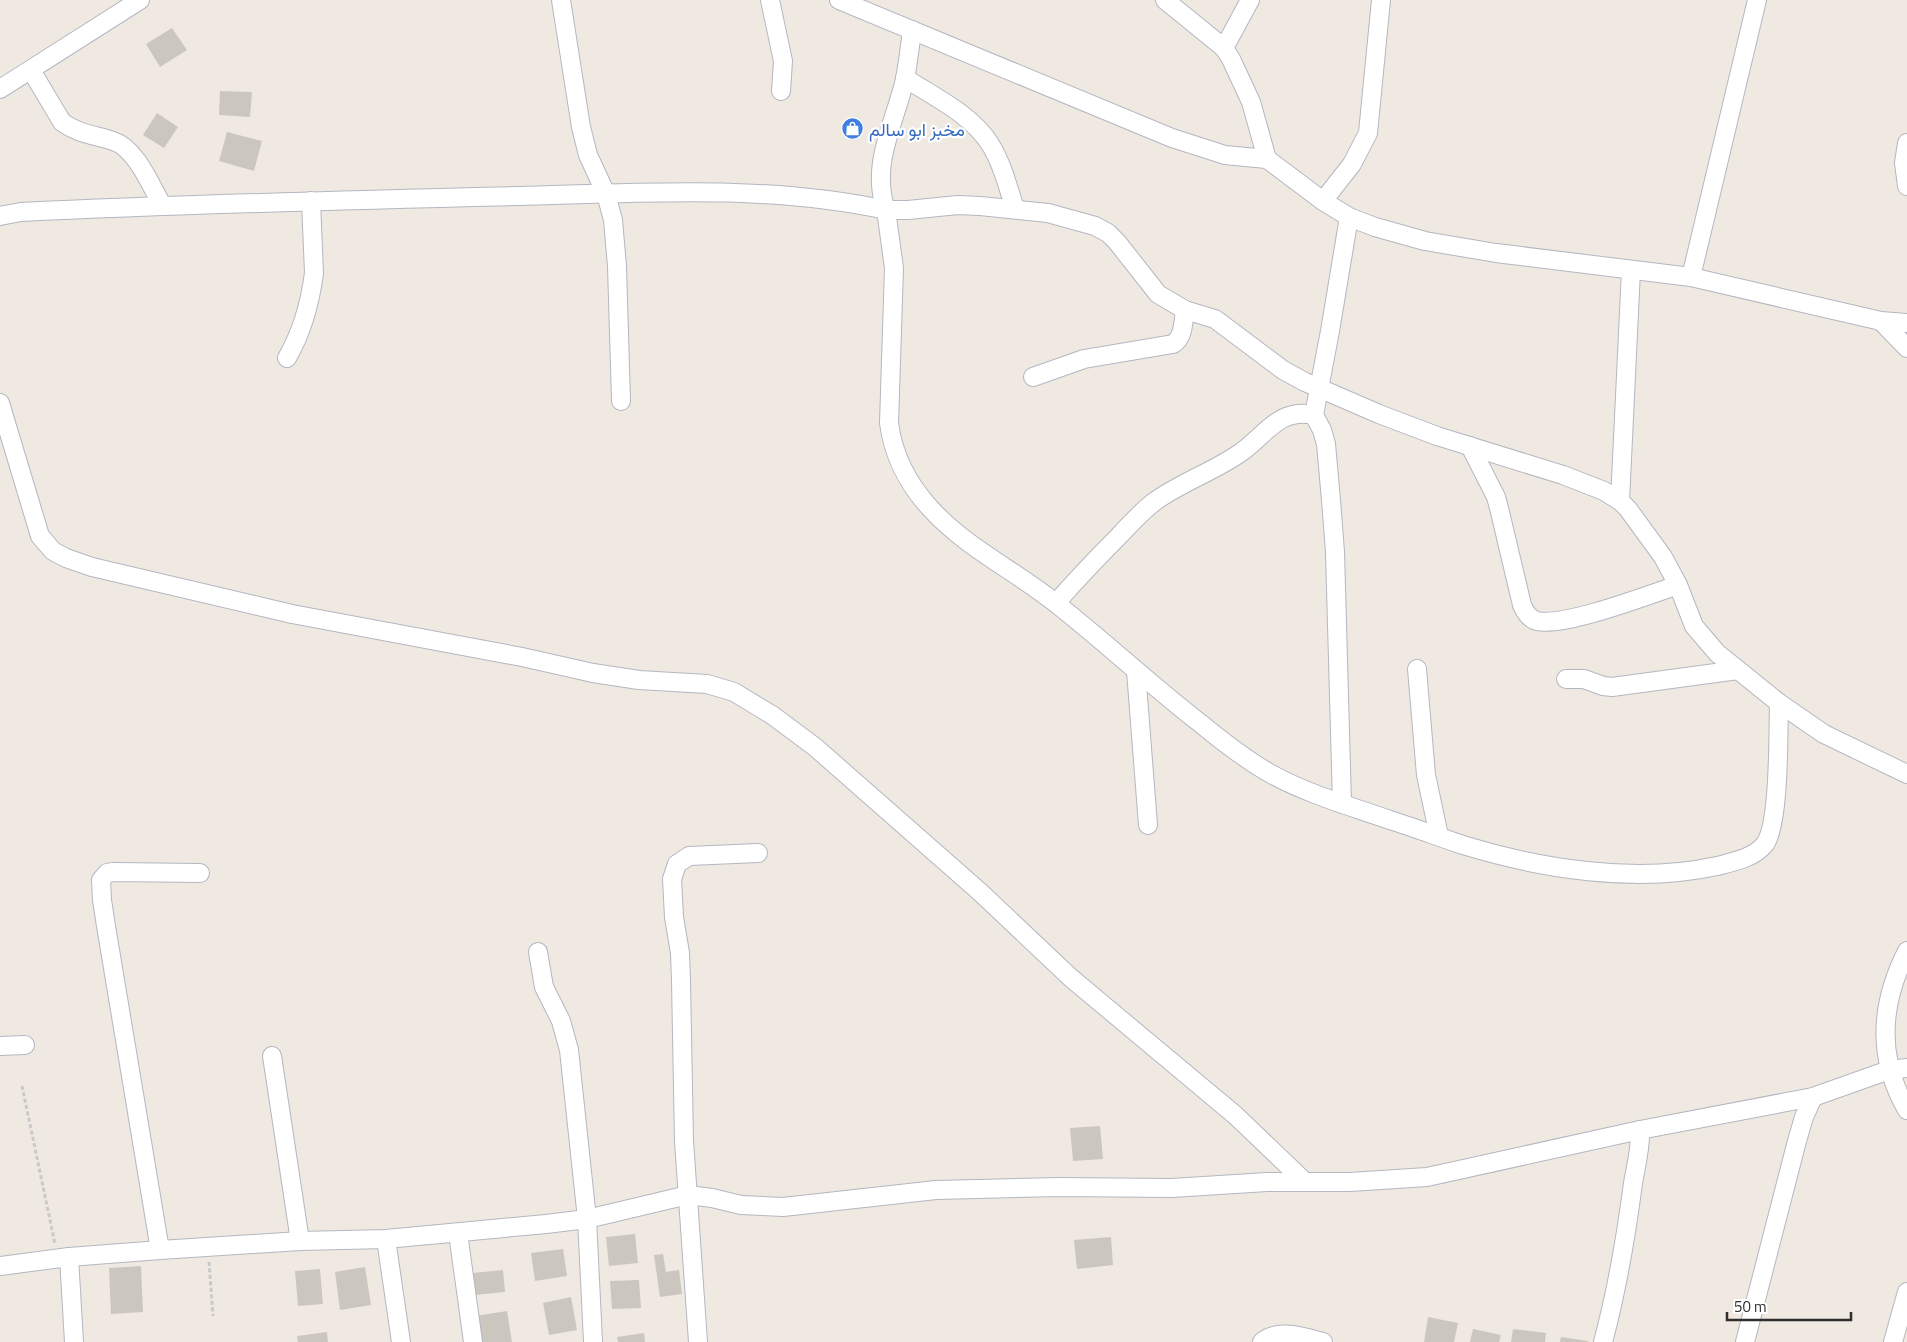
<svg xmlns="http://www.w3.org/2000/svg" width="1907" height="1342" viewBox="0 0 1907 1342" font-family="'Titillium Web',Vazirmatn,sans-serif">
<rect width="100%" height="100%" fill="#efe9e1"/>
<g fill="#cbc7bf">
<path d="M 172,28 L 187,50 L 160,67 L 146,44 Z"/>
<path d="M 220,91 L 252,92 L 250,117 L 219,115 Z"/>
<path d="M 157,113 L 178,127 L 164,148 L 143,135 Z"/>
<path d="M 227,132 L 262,141 L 254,171 L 219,161 Z"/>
<path d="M 1100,1126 L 1103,1159 L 1073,1161 L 1070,1128 Z"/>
<path d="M 635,1234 L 638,1263 L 609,1266 L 606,1237 Z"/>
<path d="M 1111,1237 L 1113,1265 L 1077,1269 L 1074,1240 Z"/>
<path d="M 563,1249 L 567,1276 L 535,1281 L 531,1253 Z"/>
<path d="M 663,1254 L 666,1272 L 679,1270 L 682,1294 L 660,1297 L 654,1255 Z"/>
<path d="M 141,1266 L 143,1312 L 111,1314 L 109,1268 Z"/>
<path d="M 365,1267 L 371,1305 L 340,1310 L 335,1272 Z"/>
<path d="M 320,1269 L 323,1304 L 298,1306 L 295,1271 Z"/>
<path d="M 503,1270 L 505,1292 L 475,1295 L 473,1273 Z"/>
<path d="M 639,1280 L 641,1308 L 612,1309 L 610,1281 Z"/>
<path d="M 571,1297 L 577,1330 L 549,1335 L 543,1303 Z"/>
<path d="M 507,1311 L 512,1342 L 479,1342 L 475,1316 Z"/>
<path d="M 1428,1317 L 1458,1323 L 1454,1342 L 1424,1342 Z"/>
<path d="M 1473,1329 L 1501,1335 L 1499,1342 L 1470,1342 Z"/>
<path d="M 1513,1329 L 1546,1333 L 1545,1342 L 1511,1342 Z"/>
<path d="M 327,1332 L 328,1342 L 298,1342 L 297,1336 Z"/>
<path d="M 644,1333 L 645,1342 L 618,1342 L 617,1337 Z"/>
<path d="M 1561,1337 L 1588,1341 L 1588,1342 L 1560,1342 Z"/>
</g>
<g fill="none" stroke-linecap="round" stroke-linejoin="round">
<defs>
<g id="minor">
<path d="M 561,0 L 581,127 L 588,155 L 606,194 L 613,220 L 617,266 L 621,401"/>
<path d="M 770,0 L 783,61 L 781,91"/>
<path d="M 839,0 L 1172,138 L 1225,155 L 1267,159"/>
<path d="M 1165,0 L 1224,48 L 1231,59 L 1251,102 L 1267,159 L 1323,201 L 1349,217 L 1375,227 L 1425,241 L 1496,253 L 1691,277 L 1881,321 L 1907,323"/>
<path d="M 912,30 C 910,46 908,63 905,79 C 895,123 870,164 886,210 L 908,210 L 958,205 L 980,206 L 1048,213 L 1095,226 L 1108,233 L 1117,242 L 1158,294 L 1185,310 L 1215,319 L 1283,370 L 1305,382 L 1379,414 L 1437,436 L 1563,475 L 1604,491 L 1620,501 L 1628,509 L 1663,557 L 1678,585 L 1694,626 L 1717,653 L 1779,703 L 1824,734 L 1907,774"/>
<path d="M 1224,48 L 1250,0"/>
<path d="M 31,70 L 62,122 C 78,134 95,135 113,141 C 136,148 151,186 162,205"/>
<path d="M 905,78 C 934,97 971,114 990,144 C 1002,163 1008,187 1015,209"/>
<path d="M 0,89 L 140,0"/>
<path d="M 1907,143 L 1904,163 L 1907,186"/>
<path d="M 1323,201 L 1352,164 L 1368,133 L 1381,0"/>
<path d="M 0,216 L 21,212 C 186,204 351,200 517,196 C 638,193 767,184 886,210 L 894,268 L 889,423 C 893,454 908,484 930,508 C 966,548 1016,571 1058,605 C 1106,643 1151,685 1200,723 C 1223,742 1247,761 1273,775 C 1310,795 1350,806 1390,820 C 1415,828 1439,837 1463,845 C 1541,869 1636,884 1717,866 C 1733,862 1754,858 1765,844 C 1780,823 1778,732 1779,703"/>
<path d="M 1691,277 L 1757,0"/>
<path d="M 1881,321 L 1907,348"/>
<path d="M 287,358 C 302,332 310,304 314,273 L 311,201"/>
<path d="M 1033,377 L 1084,359 L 1173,344 C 1184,337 1183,322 1185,310"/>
<path d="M 0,403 L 40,536 L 53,551 L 66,558 L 92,567 L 292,614 L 522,657 L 593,673 L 639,680 L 707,684 L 734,692 L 772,715 L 815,747 L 980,892 L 1071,978 L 1235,1115 L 1304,1181"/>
<path d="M 1470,446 L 1496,497 L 1499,508 L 1522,605 C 1525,612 1529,619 1537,621 C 1565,627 1648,595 1678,585"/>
<path d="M 1620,501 L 1631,270"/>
<path d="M 1056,603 C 1076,580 1097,558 1119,536 C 1130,524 1141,512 1154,502 C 1181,482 1213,472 1240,453 C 1265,436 1279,407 1314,415"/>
<path d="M 1417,669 L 1426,775 L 1439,836"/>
<path d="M 1136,671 L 1148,825"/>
<path d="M 1566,679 L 1584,679 L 1603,686 L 1612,687 L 1738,670"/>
<path d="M 1342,804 L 1335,552 L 1331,500 L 1326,444 L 1322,430 L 1314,415 L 1330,331 L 1349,217"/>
<path d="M 1907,951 C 1880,1004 1877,1058 1907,1110"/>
<path d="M 538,952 L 544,987 L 561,1021 L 569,1050 L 587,1219 L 593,1341"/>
<path d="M 0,1046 L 25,1045"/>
<path d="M 272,1056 L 300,1241"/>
<path d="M 458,1233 L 473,1342"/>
<path d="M 386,1239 L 401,1342"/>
<path d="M 160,1250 L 106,926 L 102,900 L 101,880 L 107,873 L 113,872 L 200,873"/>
<path d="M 69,1257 L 74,1342"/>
<path d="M 0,1266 L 69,1257 L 160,1250 L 300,1241 L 386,1239 L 546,1224 L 587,1219 L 688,1195 L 712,1198 L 741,1205 L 783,1207 L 936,1190 L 1059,1187 L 1172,1188 L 1267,1182 L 1350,1182 L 1427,1177 L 1640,1130 L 1813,1097 L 1889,1070 L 1907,1068"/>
<path d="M 698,1342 L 684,1141 L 681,981 L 680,953 L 674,917 L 672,879 L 677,864 L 689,856 L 758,853"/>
<path d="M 1262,1342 C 1278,1328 1303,1337 1323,1342"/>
<path d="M 1603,1342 C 1617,1290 1626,1237 1633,1183 C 1636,1166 1641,1147 1640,1130"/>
<path d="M 1745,1342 L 1797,1141 L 1804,1117 L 1813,1097"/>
<path d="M 1893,1342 L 1907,1292"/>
</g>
</defs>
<use href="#minor" stroke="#b4b7c1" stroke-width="20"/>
<g stroke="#c9c9c9" stroke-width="3" stroke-dasharray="4 2.5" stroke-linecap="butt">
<path d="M 22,1086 L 55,1244"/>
<path d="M 209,1262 L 213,1316"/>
</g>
<use href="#minor" stroke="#fff" stroke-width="18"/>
</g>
<defs>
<symbol id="shop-disc" viewBox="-11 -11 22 22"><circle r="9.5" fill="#3f7fe0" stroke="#fff"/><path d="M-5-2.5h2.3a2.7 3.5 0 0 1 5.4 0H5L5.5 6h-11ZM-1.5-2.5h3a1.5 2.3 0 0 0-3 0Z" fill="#fff"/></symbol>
</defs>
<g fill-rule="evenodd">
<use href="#shop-disc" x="840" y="116" width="25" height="25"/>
</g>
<g text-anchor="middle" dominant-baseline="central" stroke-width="4.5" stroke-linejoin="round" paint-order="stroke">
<g font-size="18" fill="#366cbe" stroke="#fff" text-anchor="start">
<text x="869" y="129">مخبز ابو سالم</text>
</g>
</g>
<path d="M1727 1312v8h124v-8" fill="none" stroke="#2e2e2e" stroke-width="2.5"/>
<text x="1734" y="1312" font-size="15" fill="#2e2e2e" stroke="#ffffff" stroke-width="4" paint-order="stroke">50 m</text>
</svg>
